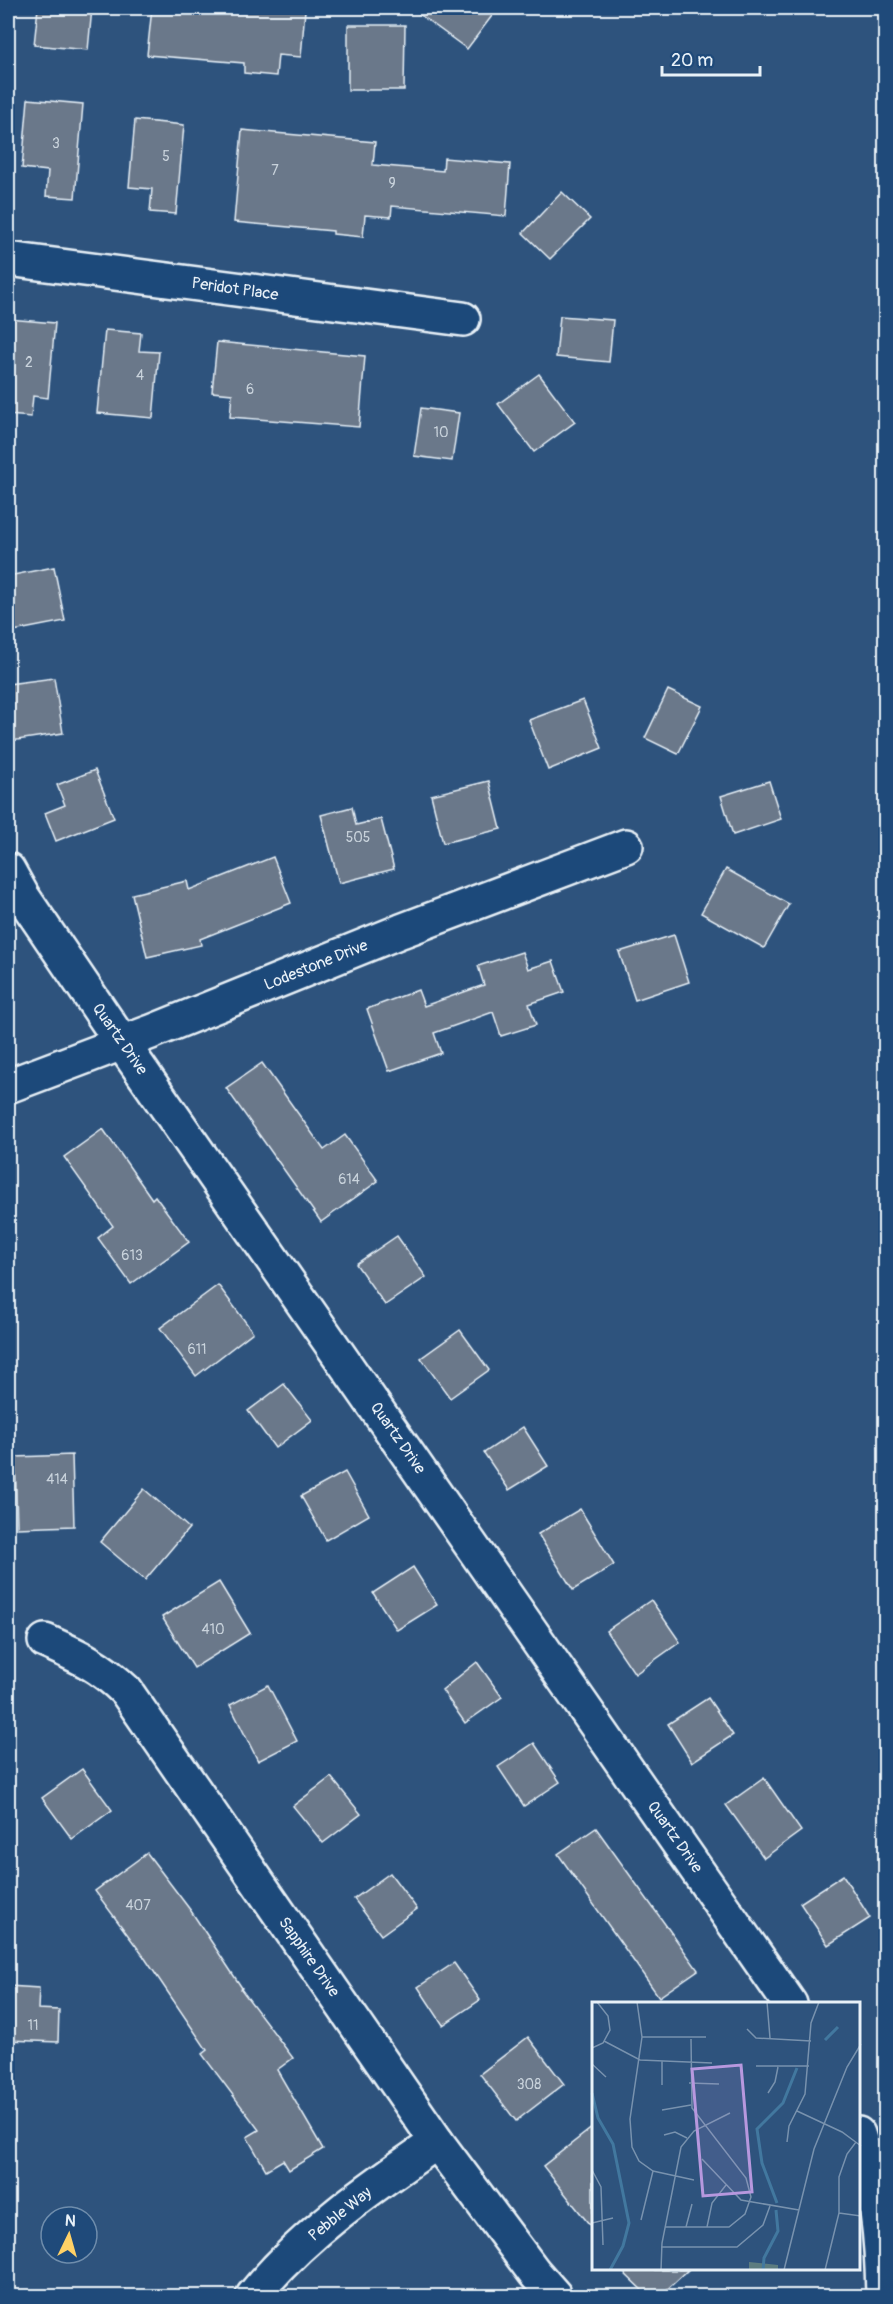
<svg xmlns="http://www.w3.org/2000/svg" width="893" height="2304" viewBox="0 0 893 2304" font-family="Pangolin,sans-serif">
<rect width="100%" height="100%" fill="#2e537d"/>
<filter id="ink" filterUnits="userSpaceOnUse"><feTurbulence type="fractalNoise" baseFrequency=".0167" numOctaves="2"/><feDisplacementMap in="SourceGraphic" scale="12" xChannelSelector="R" yChannelSelector="G"/><feConvolveMatrix kernelMatrix="1 2 1 2 8 2 1 2 1" color-interpolation-filters="sRGB"/></filter>
<g filter="url(#ink)">
<g fill="#6b788a" stroke="#e8f1f8" stroke-width="1.5">
<path d="M 38,8 L 92,8 L 88,50 L 34,45 Z"/>
<path d="M 152,8 L 271,8 L 305,10 L 301,57 L 278,55 L 276,76 L 244,73 L 244,63 L 147,55 Z"/>
<path d="M 411,8 L 498,8 L 467,49 Z"/>
<path d="M 348,25 L 405,25 L 404,90 L 348,90 Z"/>
<path d="M 28,99 L 83,104 L 75,198 L 46,196 L 48,171 L 22,168 Z"/>
<path d="M 135,120 L 184,125 L 176,214 L 150,212 L 152,189 L 129,187 Z"/>
<path d="M 242,130 L 375,142 L 373,165 L 443,171 L 444,158 L 510,164 L 506,216 L 392,206 L 391,217 L 365,215 L 363,237 L 333,234 L 333,231 L 234,222 Z"/>
<path d="M 562,192 L 590,219 L 550,259 L 523,233 Z"/>
<path d="M 560,316 L 613,320 L 609,362 L 556,357 Z"/>
<path d="M 8,319 L 55,323 L 48,398 L 33,396 L 31,417 L 8,415 Z"/>
<path d="M 105,330 L 141,333 L 139,351 L 159,352 L 153,418 L 97,413 Z"/>
<path d="M 217,342 L 365,356 L 359,427 L 230,417 L 232,394 L 212,392 Z"/>
<path d="M 539,374 L 575,422 L 534,452 L 498,404 Z"/>
<path d="M 421,408 L 459,413 L 452,461 L 414,456 Z"/>
<path d="M 54,567 L 65,621 L 8,632 L 8,576 Z"/>
<path d="M 54,678 L 63,733 L 11,741 L 8,716 L 8,684 Z"/>
<path d="M 668,690 L 702,706 L 678,754 L 645,738 Z"/>
<path d="M 583,700 L 602,748 L 548,770 L 529,720 Z"/>
<path d="M 95,770 L 114,818 L 56,841 L 45,813 L 65,805 L 57,785 Z"/>
<path d="M 489,781 L 501,829 L 443,843 L 431,795 Z"/>
<path d="M 769,781 L 781,819 L 733,835 L 721,796 Z"/>
<path d="M 352,807 L 356,825 L 381,819 L 394,869 L 339,883 L 321,815 Z"/>
<path d="M 273,857 L 291,903 L 200,939 L 201,945 L 147,957 L 132,894 L 187,881 L 189,890 Z"/>
<path d="M 726,869 L 789,904 L 764,948 L 701,913 Z"/>
<path d="M 674,935 L 689,982 L 635,1000 L 619,952 Z"/>
<path d="M 522,952 L 528,969 L 553,961 L 564,992 L 529,1004 L 536,1025 L 501,1036 L 493,1012 L 434,1033 L 441,1053 L 389,1071 L 367,1009 L 418,990 L 424,1006 L 484,985 L 478,966 Z"/>
<path d="M 262,1063 L 324,1150 L 345,1135 L 378,1181 L 321,1222 L 226,1088 Z"/>
<path d="M 103,1129 L 152,1199 L 155,1196 L 189,1242 L 131,1284 L 98,1238 L 113,1226 L 64,1157 Z"/>
<path d="M 397,1236 L 426,1277 L 385,1305 L 356,1264 Z"/>
<path d="M 218,1285 L 253,1332 L 196,1376 L 160,1328 Z"/>
<path d="M 460,1330 L 489,1370 L 450,1398 L 421,1358 Z"/>
<path d="M 284,1384 L 312,1420 L 275,1448 L 248,1411 Z"/>
<path d="M 523,1427 L 548,1466 L 509,1490 L 484,1453 Z"/>
<path d="M 72,1455 L 74,1526 L 17,1528 L 15,1457 Z"/>
<path d="M 345,1472 L 369,1515 L 326,1540 L 301,1496 Z"/>
<path d="M 144,1489 L 189,1528 L 145,1580 L 100,1542 Z"/>
<path d="M 580,1509 L 614,1565 L 573,1590 L 538,1534 Z"/>
<path d="M 413,1567 L 437,1605 L 397,1630 L 373,1593 Z"/>
<path d="M 219,1582 L 250,1633 L 194,1668 L 162,1617 Z"/>
<path d="M 651,1600 L 680,1642 L 635,1674 L 606,1631 Z"/>
<path d="M 477,1662 L 502,1697 L 465,1723 L 442,1690 Z"/>
<path d="M 268,1685 L 297,1741 L 258,1761 L 230,1705 Z"/>
<path d="M 708,1698 L 733,1735 L 692,1762 L 668,1724 Z"/>
<path d="M 534,1743 L 560,1782 L 524,1806 L 498,1767 Z"/>
<path d="M 82,1769 L 112,1810 L 72,1839 L 42,1798 Z"/>
<path d="M 331,1777 L 361,1814 L 323,1843 L 293,1806 Z"/>
<path d="M 764,1778 L 801,1831 L 764,1858 L 726,1805 Z"/>
<path d="M 596,1828 L 698,1970 L 659,1997 L 558,1854 Z"/>
<path d="M 147,1853 L 191,1911 L 242,1988 L 241,1989 L 293,2058 L 277,2070 L 323,2149 L 289,2170 L 283,2160 L 266,2170 L 247,2137 L 259,2130 L 202,2054 L 207,2050 L 142,1954 L 95,1891 Z"/>
<path d="M 390,1873 L 417,1909 L 381,1935 L 354,1899 Z"/>
<path d="M 843,1875 L 870,1918 L 828,1945 L 800,1903 Z"/>
<path d="M 454,1963 L 480,2000 L 443,2025 L 418,1987 Z"/>
<path d="M 8,1986 L 39,1988 L 38,2009 L 59,2010 L 58,2042 L 8,2040 Z"/>
<path d="M 528,2037 L 564,2084 L 516,2121 L 480,2074 Z"/>
<path d="M 593,2127 L 593,2229 L 543,2166 Z"/>
<path d="M 621,2270 L 688,2270 L 660,2296 L 648,2296 Z"/>
</g>
<g fill="none" stroke-linecap="round" stroke-linejoin="round">
<defs>
<g id="street">
<path d="M 8,259 L 463,319"/>
<path d="M 8,870 L 23,897 L 122,1043 L 790,2004"/>
<path d="M 8,1086 L 151,1032 L 401,931 L 626,846"/>
<path d="M 45,1641 C 79,1656 99,1665 126,1691 L 437,2142 L 534,2272 L 555,2296"/>
<path d="M 858,2134 C 877,2187 882,2240 883,2296"/>
<path d="M 253,2296 C 303,2234 371,2187 437,2142"/>
</g>
</defs>
<use href="#street" stroke="#e8f1f8" stroke-width="38"/>
<use href="#street" stroke="#1f4a7a" stroke-width="33"/>
</g>
</g>
<g text-anchor="middle" dominant-baseline="central" stroke-width="4.5" stroke-linejoin="round" paint-order="stroke">
<g font-size="14" fill="#c9d3dc">
<text x="56" y="143">3</text>
<text x="166" y="156">5</text>
<text x="275" y="170">7</text>
<text x="392" y="183">9</text>
<text x="29" y="362">2</text>
<text x="140" y="375">4</text>
<text x="250" y="389">6</text>
<text x="441" y="432">10</text>
<text x="358" y="837">505</text>
<text x="349" y="1179">614</text>
<text x="132" y="1255">613</text>
<text x="197" y="1349">611</text>
<text x="57" y="1479">414</text>
<text x="213" y="1629">410</text>
<text x="138" y="1905">407</text>
<text x="33" y="2025">11</text>
<text x="529" y="2084">308</text>
</g>
<g font-size="16" fill="#e8f1f8" stroke="#1f4a7a">
<text transform="translate(235 289) rotate(8)">Peridot Place</text>
<text transform="translate(316 965) rotate(-22)">Lodestone Drive</text>
<text transform="translate(120 1039) rotate(55)">Quartz Drive</text>
<text transform="translate(398 1438) rotate(55)">Quartz Drive</text>
<text transform="translate(675 1837) rotate(55)">Quartz Drive</text>
<text transform="translate(309 1957) rotate(55)">Sapphire Drive</text>
<text transform="translate(340 2214) rotate(-39)">Pebble Way</text>
</g>
</g>
<g transform="translate(592 2002)">
<rect width="268" height="268" fill="#2e537d"/>
<path d="M 157,260 L 186,263 L 186,268 L 157,268 Z" fill="#5c7c80"/>
<path fill="none" stroke="#42789f" stroke-width="3" d="M 233,38 L 246,25M 0,91 L 6,116 L 21,142 L 37,221 L 31,244 L 18,268M 185,201 L 170,161 L 165,127 L 191,101 L 205,66M 171,268 L 172,256 L 186,229 L 184,208"/>
<path fill="none" stroke="#7892ae" stroke-width="1.5" d="M 45,0 L 50,35 L 38,117 L 40,145 L 47,159 L 61,169 L 102,178M 175,0 L 178,36M 155,27 L 164,36 L 219,39M 50,35 L 114,35M 12,39 L 48,58 L 120,61M 0,46 L 11,41 L 18,28 L 16,14 L 5,0M 70,59 L 70,83M 0,62 L 14,75M 164,64 L 217,64M 97,81 L 127,82M 176,91 L 183,80 L 186,65M 70,108 L 99,103M 205,109 L 250,130 L 269,144M 72,133 L 83,130 L 95,136M 195,140 L 197,124 L 213,92 L 219,21 L 227,0M 110,157 L 149,198 L 207,208M 0,168 L 9,185 L 11,243M 247,211 L 269,214M 49,218 L 61,169M 0,221 L 21,216M 73,225 L 137,225 L 153,212 L 159,195 L 154,176 L 100,106 L 99,37M 94,225 L 100,202M 115,225 L 120,201 L 134,183M 69,245 L 145,245 L 171,223 L 178,204M 69,268 L 70,241 L 89,145 L 102,129 L 138,111M 192,268 L 222,147 L 255,65 L 269,42M 233,268 L 247,211 L 247,175 L 255,152 L 264,140"/>
<path fill="#b798de" fill-opacity="0.15" stroke="#b798de" stroke-width="3" d="M 149,63 L 160,190 L 111,194 L 100,67 Z"/>
<rect width="268" height="268" fill="none" stroke="#e8f1f8" stroke-width="3"/>
</g>
<rect width="893" height="2304" fill="none" stroke="#1f4a7a" stroke-width="30"/>
<rect x="15" y="15" width="863" height="2274" fill="none" stroke="#e8f1f8" stroke-width="2" filter="url(#ink)"/>
<g transform="translate(69 2235) rotate(5)"><circle r="28" fill="#1f4a7a" stroke="#6f8dac" stroke-width="1.5"/>
<path d="M0-4.5L10 22L0 15L-10 22Z" fill="#ffd166"/>
<text y="-9" font-size="16" font-weight="bold" text-anchor="middle" fill="#e8f1f8">N</text>
</g>
<path d="M662 66v9h98v-9" fill="none" stroke="#e8f1f8" stroke-width="3"/>
<text x="671" y="66" font-size="18" fill="#e8f1f8" stroke="#1f4a7a" stroke-width="4.5" paint-order="stroke">20 m</text>
</svg>
